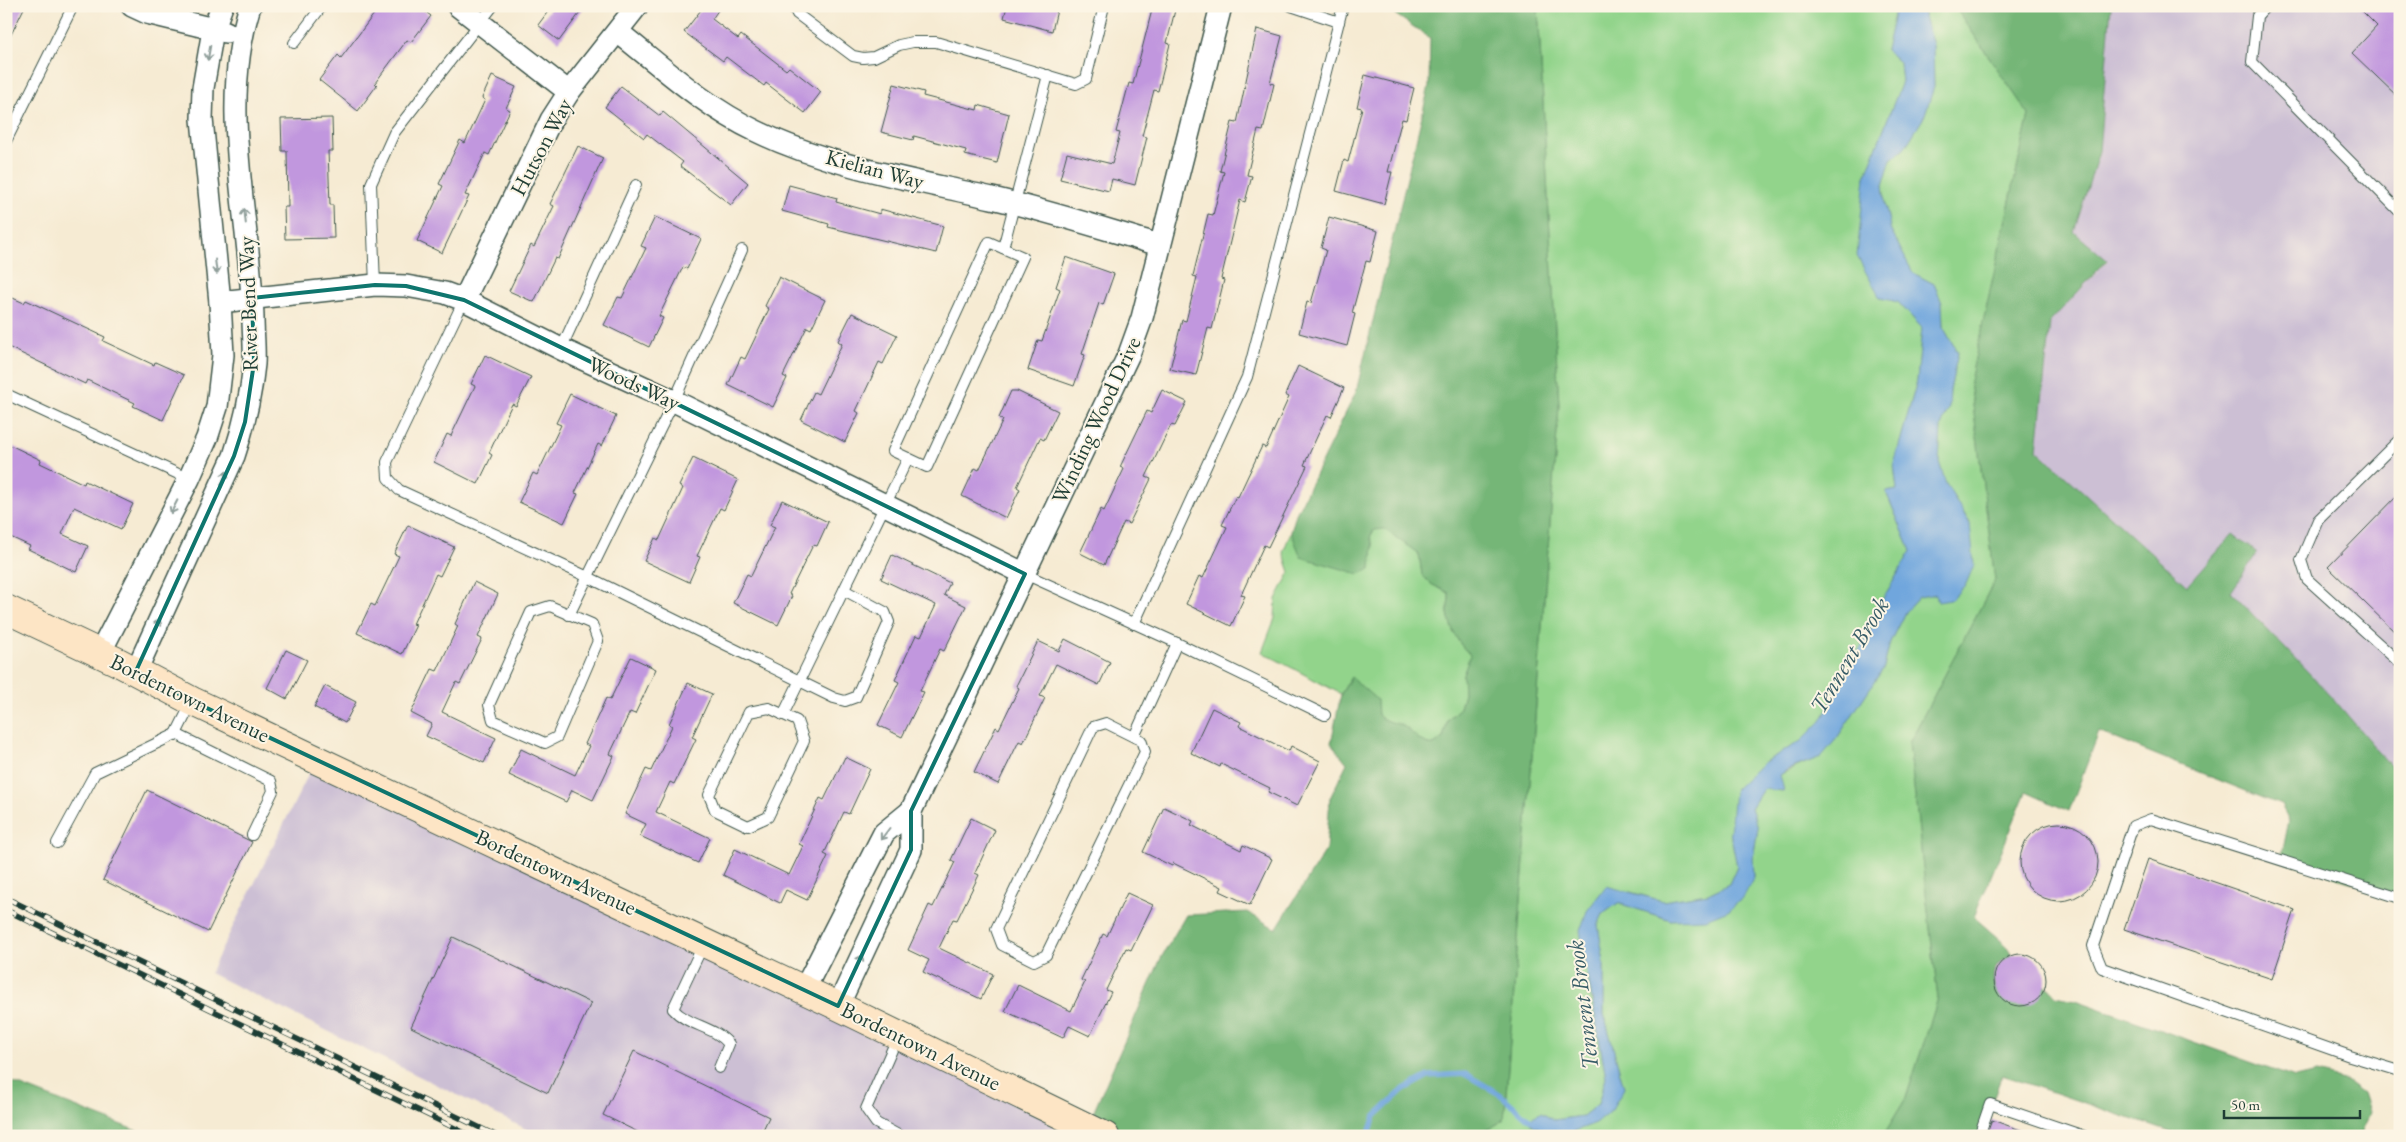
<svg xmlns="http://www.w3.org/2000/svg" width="2406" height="1142" viewBox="0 0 2406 1142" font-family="'EB Garamond',serif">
<rect width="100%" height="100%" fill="#fcf5e5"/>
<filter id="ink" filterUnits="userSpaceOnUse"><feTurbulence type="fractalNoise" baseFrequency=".02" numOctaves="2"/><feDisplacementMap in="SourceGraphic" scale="10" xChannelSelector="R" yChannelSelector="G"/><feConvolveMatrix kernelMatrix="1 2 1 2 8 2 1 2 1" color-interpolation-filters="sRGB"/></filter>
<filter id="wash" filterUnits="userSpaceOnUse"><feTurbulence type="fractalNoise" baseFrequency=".0096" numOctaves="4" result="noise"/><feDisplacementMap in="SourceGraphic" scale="20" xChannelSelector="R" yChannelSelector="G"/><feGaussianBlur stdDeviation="1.12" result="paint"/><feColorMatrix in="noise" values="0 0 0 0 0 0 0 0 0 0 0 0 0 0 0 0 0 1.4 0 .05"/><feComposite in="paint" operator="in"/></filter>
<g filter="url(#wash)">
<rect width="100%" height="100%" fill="#f6ebd3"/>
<g fill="#ccbfd4">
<path d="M 2111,6 L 2400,6 L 2400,777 L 2331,696 L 2231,592 L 2256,554 L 2233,534 L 2187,586 L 2037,450 L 2050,322 L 2107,261 L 2074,232 L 2099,151 Z"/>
<path d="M 316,759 L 1105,1136 L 540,1136 L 210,973 Z"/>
</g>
<g fill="#92d48b" stroke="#588860">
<path d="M 1538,6 L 1896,6 L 1886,50 L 1900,63 L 1902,82 L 1865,177 L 1880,297 L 1898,302 L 1922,328 L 1917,381 L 1894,464 L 1897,490 L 1886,492 L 1911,551 L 1881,602 L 1875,621 L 1821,721 L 1801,741 L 1763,763 L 1730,832 L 1737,866 L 1729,884 L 1708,894 L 1663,901 L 1627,891 L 1587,911 L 1588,980 L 1606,1077 L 1598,1104 L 1583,1116 L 1554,1120 L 1541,1113 L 1531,1124 L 1548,1133 L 1572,1132 L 1624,1088 L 1604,1014 L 1604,963 L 1598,925 L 1603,914 L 1618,903 L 1671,920 L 1754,877 L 1753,858 L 1758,828 L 1751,808 L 1763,789 L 1784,791 L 1779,775 L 1821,756 L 1837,738 L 1884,667 L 1890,642 L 1905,612 L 1919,597 L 1936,593 L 1970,523 L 1946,484 L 1939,462 L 1941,426 L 1949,407 L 1950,390 L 1958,353 L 1943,327 L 1942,303 L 1934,284 L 1913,273 L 1891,231 L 1885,204 L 1883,185 L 1891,159 L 1904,149 L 1924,117 L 1934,87 L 1933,45 L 1924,17 L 1925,6 L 1957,6 L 1957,10 L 2029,115 L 1970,381 L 1995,580 L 1909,743 L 1938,999 L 1906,1098 L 1883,1136 L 1476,1136 L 1504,1120 L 1559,406 Z"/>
<path d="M 1384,528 L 1419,554 L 1422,575 L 1431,584 L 1449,593 C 1450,600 1447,606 1448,613 C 1451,631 1458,644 1471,655 L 1463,674 L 1464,693 L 1460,708 L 1448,719 L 1443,738 L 1434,745 L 1422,743 L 1403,726 L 1386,722 L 1378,715 L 1351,677 L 1341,694 L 1262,652 L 1275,618 L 1276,599 L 1290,572 L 1283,552 L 1291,532 L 1302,557 L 1372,556 L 1373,545 L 1370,537 L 1374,530 Z"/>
</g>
<g fill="#75b677" stroke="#4a7a56">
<path d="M 1383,6 L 1538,6 L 1559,406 L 1504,1120 L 1476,1136 L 1105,1136 L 1087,1127 L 1161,958 L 1186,915 L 1247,912 L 1276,929 L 1326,850 L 1330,798 L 1347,763 L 1331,743 L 1341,694 L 1351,677 L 1377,700 L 1378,715 C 1388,724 1394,721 1403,726 C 1417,734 1415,742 1434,745 L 1443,738 L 1448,719 L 1460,708 L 1464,693 L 1463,674 L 1470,655 C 1458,643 1451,631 1448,613 C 1447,606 1450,600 1449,593 L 1431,584 L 1422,575 L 1419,554 L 1384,529 L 1374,530 L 1370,537 L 1373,545 L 1371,569 L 1359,574 L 1301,557 L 1291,532 L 1296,514 L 1356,392 L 1429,86 L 1430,38 Z"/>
<path d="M 1957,6 L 2111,6 L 2099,151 L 2074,232 L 2107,260 L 2050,322 L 2037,450 L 2187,586 L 2233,534 L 2257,553 L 2231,592 L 2331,696 L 2400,777 L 2400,898 L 2281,860 L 2289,820 L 2281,805 L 2099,732 L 2069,811 L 2026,792 L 1974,917 L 2007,946 L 2011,955 C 1963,976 2025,1038 2045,984 L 2056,996 L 2076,1000 L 2295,1078 L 2316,1073 L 2347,1081 L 2363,1093 L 2369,1111 L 2361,1136 L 2182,1136 L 2002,1075 L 1979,1136 L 1883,1136 L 1906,1098 L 1938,999 L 1909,743 L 1995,580 L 1970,381 L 2029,115 L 1957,10 Z"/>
<path d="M 6,1080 L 150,1136 L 6,1136 Z"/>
</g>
<path fill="#70a6dd" stroke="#487288" d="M 1896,6 L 1925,6 L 1924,17 L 1933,45 L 1934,87 L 1924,117 L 1904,149 L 1891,159 L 1883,185 L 1885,204 L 1891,231 L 1913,273 L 1934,284 L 1942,303 L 1943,327 L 1958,353 L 1950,390 L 1949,407 L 1941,426 L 1939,462 L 1946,484 L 1970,524 L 1974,565 L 1966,584 L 1951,600 L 1938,602 L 1936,594 L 1919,597 L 1905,612 L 1890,642 L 1884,667 L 1837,738 L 1821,757 L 1787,770 L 1780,775 L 1784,791 L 1763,789 L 1751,808 L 1758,828 L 1753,858 L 1754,877 L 1743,898 L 1728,910 L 1706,919 L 1671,920 L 1618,903 L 1603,914 L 1598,925 L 1604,963 L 1604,1014 L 1624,1088 L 1612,1110 L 1596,1123 L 1572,1132 L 1548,1133 L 1531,1124 L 1532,1117 L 1541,1113 L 1554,1120 L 1583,1116 L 1598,1104 L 1606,1077 L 1580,931 L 1587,911 L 1606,886 L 1663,901 L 1708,894 L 1729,884 L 1737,866 L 1730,832 L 1734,791 L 1763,763 L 1801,741 L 1821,721 L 1875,621 L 1881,602 L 1911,551 L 1886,492 L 1897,490 L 1894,464 L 1917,381 L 1922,328 L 1898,302 L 1880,298 L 1857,256 L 1865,177 L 1902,82 L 1900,63 L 1886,50 Z"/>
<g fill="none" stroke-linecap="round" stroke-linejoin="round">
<path stroke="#70a6dd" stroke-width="5.5" d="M 1368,1136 L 1375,1116 L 1404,1089 L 1428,1076 L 1465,1074 L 1501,1095 L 1526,1117 L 1537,1123"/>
</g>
<g id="blocks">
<g fill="#c197de">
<path d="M 6,6 L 25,6 L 6,45 Z"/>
<path d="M 380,6 L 418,6 L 431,16 L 411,42 L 407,40 L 375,83 L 377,85 L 358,111 L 319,80 L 338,55 L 341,58 Z"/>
<path d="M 552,6 L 585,6 L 559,41 L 538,25 Z"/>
<path d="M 704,6 L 721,6 L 712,19 L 738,39 L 741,35 L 786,70 L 789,67 L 821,92 L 805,113 L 766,83 L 764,86 L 726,57 L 723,61 L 684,32 Z"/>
<path d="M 1007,6 L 1058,6 L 1052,31 L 1004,18 Z"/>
<path d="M 1153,6 L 1176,6 L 1167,43 L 1170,44 L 1158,91 L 1154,90 L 1142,136 L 1147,137 L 1135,185 L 1112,179 L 1109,191 L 1060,179 L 1067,153 L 1112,164 L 1120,133 L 1116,132 L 1129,83 L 1133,84 Z"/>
<path d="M 2357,6 L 2400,6 L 2400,99 L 2352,53 L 2377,26 Z"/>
<path d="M 1257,29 L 1282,36 L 1270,83 L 1274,84 L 1263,131 L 1258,130 L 1247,175 L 1252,176 L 1245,202 L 1240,200 L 1221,279 L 1224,280 L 1212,329 L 1208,328 L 1196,375 L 1170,369 L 1182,320 L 1186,321 L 1197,277 L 1193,276 L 1208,214 L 1213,215 L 1224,172 L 1220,171 L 1232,122 L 1237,123 Z"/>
<path d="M 1365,75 L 1414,88 L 1406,120 L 1402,119 L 1388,172 L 1392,172 L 1384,204 L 1336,191 L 1344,160 L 1348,162 L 1362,108 L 1357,107 Z"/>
<path d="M 492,76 L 516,87 L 506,108 L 510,110 L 489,155 L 485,153 L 465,195 L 469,196 L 442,253 L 417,241 L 443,186 L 439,184 L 460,140 L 465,143 L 485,100 L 482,98 Z"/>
<path d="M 894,84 L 924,92 L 923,96 L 977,110 L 978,105 L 1009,114 L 997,163 L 965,155 L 966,150 L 914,136 L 913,140 L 881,132 Z"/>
<path d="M 621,86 L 660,116 L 663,112 L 748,183 L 731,205 L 680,166 L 683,162 L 647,134 L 644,138 L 605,107 Z"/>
<path d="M 332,118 L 333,151 L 328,151 L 330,205 L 333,205 L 334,238 L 285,239 L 284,207 L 288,207 L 287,151 L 282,151 L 281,119 Z"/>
<path d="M 578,146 L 603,158 L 558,259 L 555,258 L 534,302 L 509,291 L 531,245 L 534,247 L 554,206 L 550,204 Z"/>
<path d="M 789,185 L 837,198 L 836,202 L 880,214 L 880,209 L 943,226 L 936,253 L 828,227 L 829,224 L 782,211 Z"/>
<path d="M 655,217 L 701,239 L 687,269 L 683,267 L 659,316 L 663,318 L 649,347 L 604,325 L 618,297 L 622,298 L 646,248 L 641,246 Z"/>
<path d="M 1329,217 L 1378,231 L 1370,262 L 1366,261 L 1352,313 L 1355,314 L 1347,346 L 1299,333 L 1307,302 L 1311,303 L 1326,250 L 1321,248 Z"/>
<path d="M 1066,257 L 1114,274 L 1103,305 L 1099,303 L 1082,354 L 1085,355 L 1074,386 L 1028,370 L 1038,340 L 1042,341 L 1060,289 L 1056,287 Z"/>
<path d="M 779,277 L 825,300 L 811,329 L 807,327 L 783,376 L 787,378 L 773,407 L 728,385 L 741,357 L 745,359 L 769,309 L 765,306 Z"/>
<path d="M 6,295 L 24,303 L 26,300 L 105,337 L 103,341 L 154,365 L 155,362 L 184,375 L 163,420 L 133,406 L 135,403 L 87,380 L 85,384 L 6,346 Z"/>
<path d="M 852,313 L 897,335 L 883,364 L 879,362 L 856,411 L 859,413 L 845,442 L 801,420 L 814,392 L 818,394 L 842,344 L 838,341 Z"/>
<path d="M 485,355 L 531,377 L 516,406 L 512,404 L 489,453 L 492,455 L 478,484 L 434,462 L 447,434 L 451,436 L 475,386 L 471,384 Z"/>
<path d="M 1298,366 L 1344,388 L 1331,417 L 1327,415 L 1304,465 L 1307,466 L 1268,547 L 1264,545 L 1241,595 L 1245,596 L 1231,626 L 1186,604 L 1199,576 L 1203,578 L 1227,527 L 1222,525 L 1236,496 L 1238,497 L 1262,446 L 1266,448 L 1289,397 L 1285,395 Z"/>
<path d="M 1162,390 L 1187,402 L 1175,426 L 1171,425 L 1146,477 L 1151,479 L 1129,524 L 1124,522 L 1104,565 L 1080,553 L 1101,509 L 1104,511 L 1124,469 L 1120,467 L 1147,411 L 1151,413 Z"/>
<path d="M 1011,391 L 1017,391 L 1058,411 L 1044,440 L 1040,438 L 1017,487 L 1020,489 L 1006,518 L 962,496 L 975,468 L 979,470 L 1003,420 L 999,418 Z"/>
<path d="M 570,394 L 616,416 L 602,446 L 598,444 L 575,493 L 578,494 L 564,523 L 519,502 L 533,473 L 537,475 L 561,425 L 556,423 Z"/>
<path d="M 6,443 L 41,460 L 40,463 L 84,484 L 85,481 L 133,504 L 121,529 L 74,507 L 62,534 L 88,546 L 76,572 L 28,549 L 30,546 L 6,535 Z"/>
<path d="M 693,458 L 738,480 L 724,510 L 720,508 L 697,556 L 700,557 L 689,582 L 644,561 L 655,538 L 659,540 L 683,488 L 679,486 Z"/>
<path d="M 2400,493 L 2400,637 L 2328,567 Z"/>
<path d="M 782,500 L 828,522 L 817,546 L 813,545 L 789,594 L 792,596 L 778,625 L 733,603 L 747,574 L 751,576 L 775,527 L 770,525 Z"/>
<path d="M 408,525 L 454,547 L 440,576 L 436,574 L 413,624 L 416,625 L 402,654 L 357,633 L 371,604 L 375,606 L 399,556 L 394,554 Z"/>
<path d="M 892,555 L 950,583 L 944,595 L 966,606 L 944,651 L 940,649 L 920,691 L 924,692 L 902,737 L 878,725 L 899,682 L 895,680 L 916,635 L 921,637 L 936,605 L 881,579 Z"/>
<path d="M 474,582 L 498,594 L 478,637 L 482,639 L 460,684 L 456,682 L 442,712 L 496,738 L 484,763 L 426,736 L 432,724 L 411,713 L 432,669 L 437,671 L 458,626 L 455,624 Z"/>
<path d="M 1065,639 L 1110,662 L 1099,685 L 1056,664 L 1040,696 L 1045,698 L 1023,743 L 1019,741 L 998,784 L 974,772 L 996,727 L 999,729 L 1019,688 L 1016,686 L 1038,641 L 1059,651 Z"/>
<path d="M 286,650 L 307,660 L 287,699 L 267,688 Z"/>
<path d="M 631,657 L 656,669 L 635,714 L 630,712 L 610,754 L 614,756 L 593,800 L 572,790 L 566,802 L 509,775 L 521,749 L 575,775 L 589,746 L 585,744 L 606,698 L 610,700 Z"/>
<path d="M 688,683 L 712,694 L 692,737 L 696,739 L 674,784 L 670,782 L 656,812 L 710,838 L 698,863 L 640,836 L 646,824 L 625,814 L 646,769 L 651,771 L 672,726 L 669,724 Z"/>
<path d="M 325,686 L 356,702 L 345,723 L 314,707 Z"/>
<path d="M 1212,708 L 1241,722 L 1239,726 L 1289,751 L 1291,746 L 1320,761 L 1297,806 L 1268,792 L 1270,788 L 1221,764 L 1220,767 L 1191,753 Z"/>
<path d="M 845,757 L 870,769 L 849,814 L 844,812 L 824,854 L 828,856 L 807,900 L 786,890 L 780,903 L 723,875 L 735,849 L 789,875 L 803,846 L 799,844 L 820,798 L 824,800 Z"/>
<path d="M 147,790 L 252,842 L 208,932 L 103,880 Z"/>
<path d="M 1164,807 L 1193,821 L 1191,825 L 1241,850 L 1243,845 L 1272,859 L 1250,905 L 1220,891 L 1222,887 L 1173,863 L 1172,866 L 1143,852 Z"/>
<path d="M 971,818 L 995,830 L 975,873 L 979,875 L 957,920 L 953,919 L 939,948 L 993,974 L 981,999 L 923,972 L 929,960 L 908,950 L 929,905 L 933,907 L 955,862 L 951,860 Z"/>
<circle cx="2059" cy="862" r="39"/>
<path d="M 2148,859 L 2295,910 L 2272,979 L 2124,929 Z"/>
<path d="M 1127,893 L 1153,905 L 1131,950 L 1126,948 L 1106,990 L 1111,992 L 1090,1036 L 1069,1026 L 1063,1038 L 1005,1011 L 1018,985 L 1071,1011 L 1085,982 L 1081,980 L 1103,934 L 1107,936 Z"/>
<path d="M 453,937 L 591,1003 L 548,1093 L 411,1027 Z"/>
<circle cx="2020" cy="980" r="26"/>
<path d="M 634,1051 L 769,1117 L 760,1136 L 646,1136 L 603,1115 Z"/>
<path d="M 1992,1120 L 2029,1133 L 2029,1136 L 1986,1136 Z"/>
</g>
</g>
</g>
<g filter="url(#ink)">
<use href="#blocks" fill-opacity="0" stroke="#3f574c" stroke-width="1"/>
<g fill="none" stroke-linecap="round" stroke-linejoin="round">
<defs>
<g id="service">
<path d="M 793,6 L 797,14 L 853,56 L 863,58 L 874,57 L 899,45 L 913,42 L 936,42 L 1076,84 L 1086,79 L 1104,6"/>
<path d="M 1291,6 L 1339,22"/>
<path d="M 2266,6 L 2257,16 L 2252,62 L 2400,212"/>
<path d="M 294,43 L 322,6"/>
<path d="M 6,141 L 73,6"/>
<path d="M 989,242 L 1023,257 L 927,467 L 893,451 Z"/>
<path d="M 1003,248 L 1048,75"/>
<path d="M 375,285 L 371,184 L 394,133 L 493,6"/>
<path d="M 464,300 L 387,462 L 388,478 L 399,490 L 588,577 L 834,698 L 845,701 L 856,697 L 889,622 L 885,612 L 844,590"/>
<path d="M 561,349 L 636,185"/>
<path d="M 6,394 L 189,479"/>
<path d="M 2400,439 L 2318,520 L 2301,560 L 2307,579 L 2400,663"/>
<path d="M 1025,574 L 1177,643 L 1325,715"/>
<path d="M 550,606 L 592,624 L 598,641 L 557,737 L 545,743 L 493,720 L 489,705 L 531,612 Z"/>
<path d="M 569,615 L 674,401 L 742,250"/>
<path d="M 1134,624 L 1247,377 L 1343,6"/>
<path d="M 192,702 L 176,734 L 271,781 L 273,791 L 252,835"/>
<path d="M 769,708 L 797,721 L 804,741 L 768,817 L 748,826 L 715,810 L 709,795 L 749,712 Z"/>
<path d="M 783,715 L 908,458"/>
<path d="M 1134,737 L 1106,723 L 1093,727 L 996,929 L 1002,945 L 1034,961 L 1046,955 L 1145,752 L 1141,740 L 1134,737 L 1177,643"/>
<path d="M 57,843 L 95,773 L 176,734"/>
<path d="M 2400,898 L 2151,819 L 2133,826 L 2093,946 L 2102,968 L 2350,1056 L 2400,1071"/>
<path d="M 704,943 L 673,1009 C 688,1026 714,1026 729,1044 L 719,1068"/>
<path d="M 898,1036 L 866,1109 L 876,1123 L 900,1136"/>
<path d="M 1979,1136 L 1990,1104 L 2084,1136"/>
</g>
<g id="minor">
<path d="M 132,6 L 147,13 L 226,32"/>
<path d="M 458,6 L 569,92"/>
<path d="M 618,32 C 662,67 705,107 756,131 C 828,166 914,180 992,198 C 1049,211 1104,229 1160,245"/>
<path d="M 464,300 L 551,120 L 569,92 L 637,6"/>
<path d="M 220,302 L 375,285 L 406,286 L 445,293 L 464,300 L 561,349 L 674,401 L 1025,574"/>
<path d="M 100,653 L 189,479 L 207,438 L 217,407 L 223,355 L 220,302 L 202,119 L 203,88 L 213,30 L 222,6"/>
<path d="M 136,671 L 234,456 C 244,426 251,395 254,364 C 255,349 253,333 253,318 C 250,214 218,109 250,6"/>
<path d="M 911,811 L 1129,354 L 1142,318 L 1221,6"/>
<path d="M 804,990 L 884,833 L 911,811 L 911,850 L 838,1006"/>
</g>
<path id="secondary" d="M 6,609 L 118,662 L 192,701 L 838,1006 L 1105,1136"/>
</defs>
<use href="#service" stroke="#3f574c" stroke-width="12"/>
<use href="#minor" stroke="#3f574c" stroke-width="24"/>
<use href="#secondary" stroke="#3f574c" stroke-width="30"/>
<use href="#service" stroke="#fff" stroke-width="10"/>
<use href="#minor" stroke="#fff" stroke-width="21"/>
<use href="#secondary" stroke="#fde5c5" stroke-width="28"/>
<defs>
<g id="rail">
<path d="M 6,898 L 497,1136"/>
<path d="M 6,910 L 471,1136"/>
</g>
</defs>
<use href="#rail" stroke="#1f3d34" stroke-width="5.5"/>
<use href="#rail" stroke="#fcf5e5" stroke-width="4" stroke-dasharray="11" stroke-linecap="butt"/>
</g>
<defs><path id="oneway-shaft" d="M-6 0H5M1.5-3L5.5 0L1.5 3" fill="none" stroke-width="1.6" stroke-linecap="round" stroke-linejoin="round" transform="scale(1.25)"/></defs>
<g stroke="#8f9e9a">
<use href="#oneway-shaft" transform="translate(209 53) rotate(100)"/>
<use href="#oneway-shaft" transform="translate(245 216) rotate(-96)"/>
<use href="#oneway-shaft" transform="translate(216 267) rotate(83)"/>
<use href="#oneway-shaft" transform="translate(224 478) rotate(-66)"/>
<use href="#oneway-shaft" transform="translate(174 507) rotate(117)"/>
<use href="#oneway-shaft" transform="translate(157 626) rotate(-66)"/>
<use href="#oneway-shaft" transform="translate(885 834) rotate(127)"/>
<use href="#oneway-shaft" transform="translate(859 962) rotate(-65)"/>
</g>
</g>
<path fill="none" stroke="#0f766e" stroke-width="4" stroke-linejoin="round" d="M 375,285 L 406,286 L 464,300 L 1025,574 L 911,811 L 911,850 L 838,1006 L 192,701 L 136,671 L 234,456 L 245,422 L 254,363 L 252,298 Z"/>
<g text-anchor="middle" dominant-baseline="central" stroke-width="4" stroke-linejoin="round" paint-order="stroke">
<g font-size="22" fill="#1f3d34" stroke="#fcf5e5">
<text transform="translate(541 147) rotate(-62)">Hutson Way</text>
<text transform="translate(875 169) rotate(15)">Kielian Way</text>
<text transform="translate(248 304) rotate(-92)">River Bend Way</text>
<text transform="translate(634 383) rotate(25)">Woods Way</text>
<text transform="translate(1096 420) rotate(-65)">Winding Wood Drive</text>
<text transform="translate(190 698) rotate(26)">Bordentown Avenue</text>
<text transform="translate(556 872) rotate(25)">Bordentown Avenue</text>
<text transform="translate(921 1046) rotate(26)">Bordentown Avenue</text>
</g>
<g font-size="24" font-style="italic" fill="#375c67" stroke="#fcf5e5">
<text transform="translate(1849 655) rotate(-59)">Tennent Brook</text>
<text transform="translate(1582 1005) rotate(-97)">Tennent Brook</text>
</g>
</g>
<rect width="2406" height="1142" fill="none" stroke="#fcf5e5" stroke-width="25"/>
<path d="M2224 1110v8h136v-8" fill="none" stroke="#1f3d34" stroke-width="2.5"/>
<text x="2231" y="1110" font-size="15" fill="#1f3d34" stroke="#fcf5e5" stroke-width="4" paint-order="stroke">50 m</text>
</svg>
